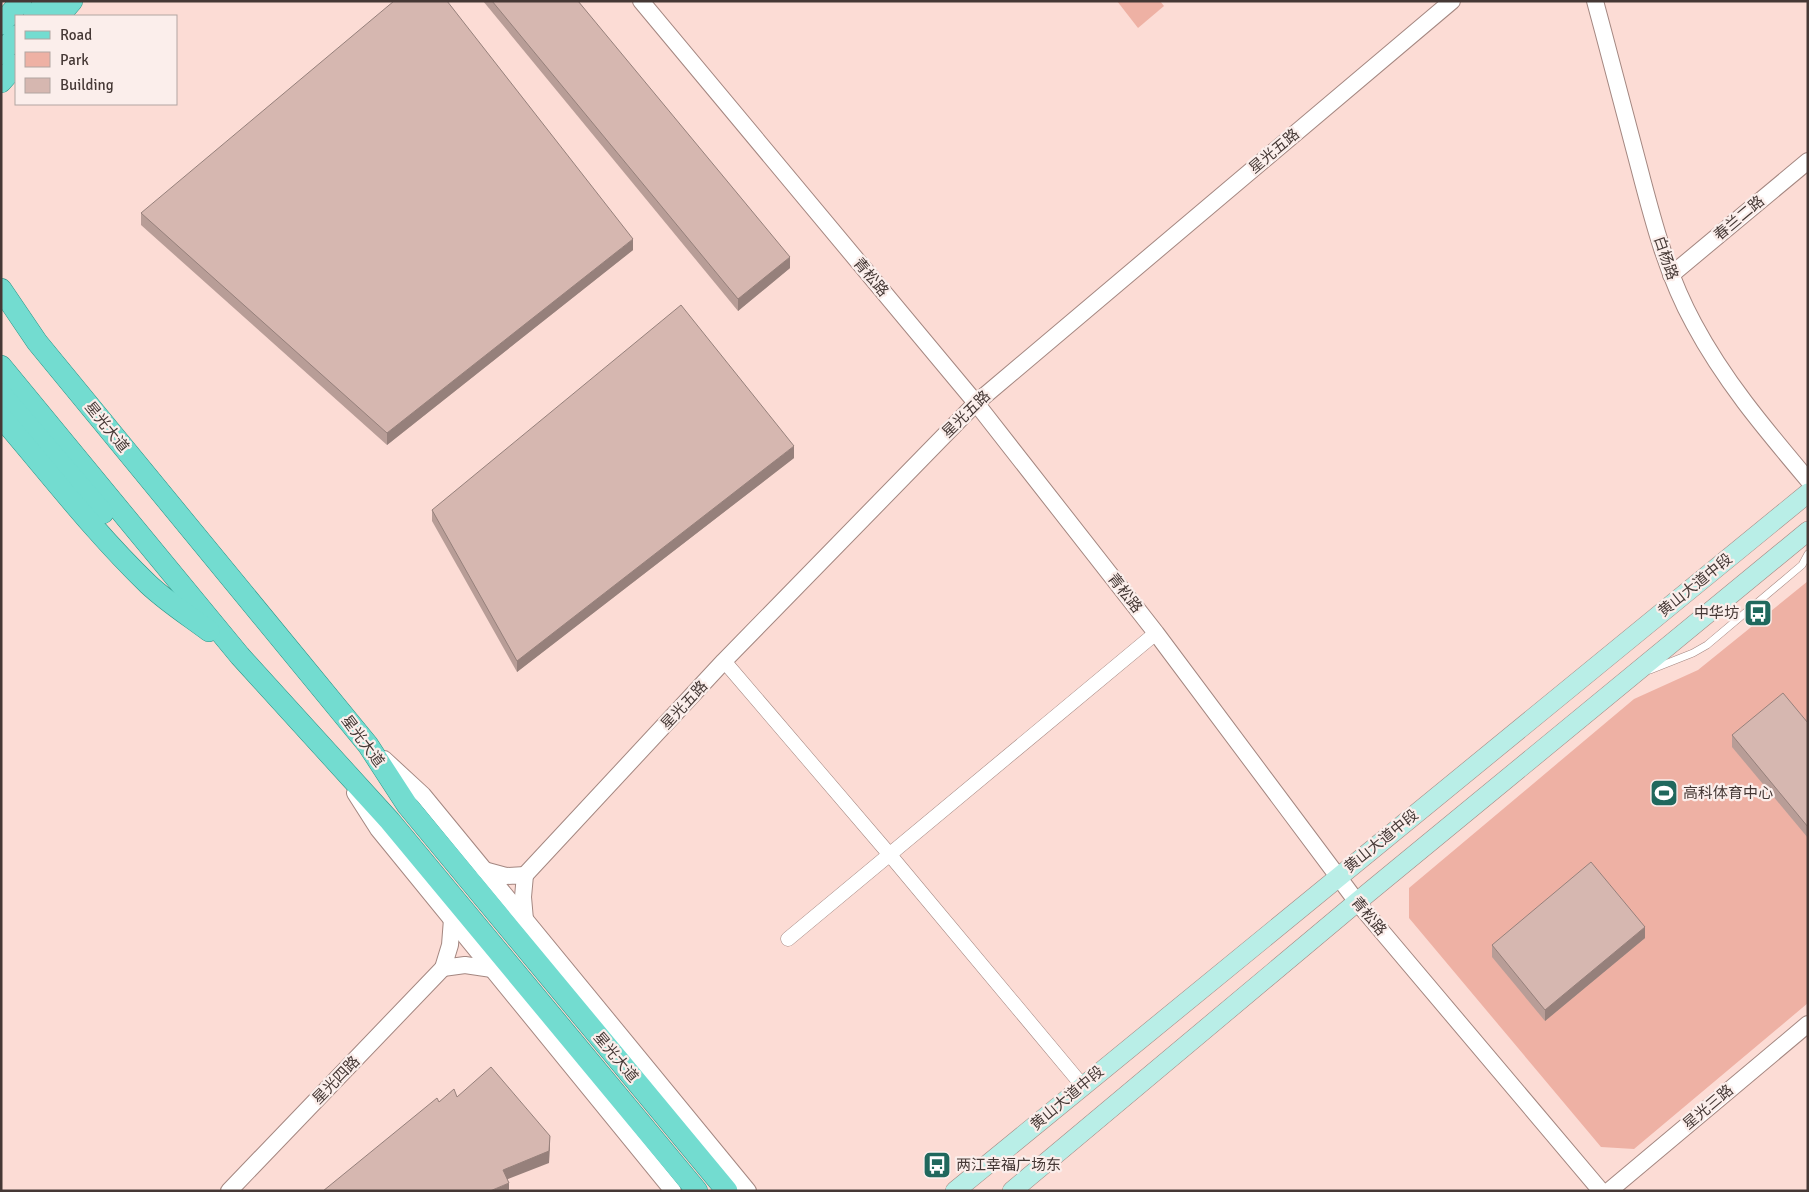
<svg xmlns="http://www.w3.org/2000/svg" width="1809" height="1192" viewBox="0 0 1809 1192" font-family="Signika,'Noto Sans SC',sans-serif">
<rect width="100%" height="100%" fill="#fcdcd5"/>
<g fill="#eeb1a4">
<path d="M 1117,1 L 1160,1 L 1164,6 L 1138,28 Z"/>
<path d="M 1808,581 L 1808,1003 L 1634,1149 L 1601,1147 L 1409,918 L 1409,888 L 1634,699 L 1698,670 Z"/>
</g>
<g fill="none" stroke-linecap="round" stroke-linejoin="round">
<defs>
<path id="service" d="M 1650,670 L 1693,653 L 1707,645 L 1802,565 L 1808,554"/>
<g id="minor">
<path d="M 724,661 L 890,855 L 1082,1085"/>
<path d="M 788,939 L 1156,633"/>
</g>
<g id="tertiary">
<path d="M 641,1 L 976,403 L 1156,633 L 1357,902 L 1601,1191"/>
<path d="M 1595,1 C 1610,56 1624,111 1639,167 C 1653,221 1667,275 1694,324 C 1725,382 1766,430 1808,480"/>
<path d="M 1671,275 L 1808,161"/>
<path d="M 384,759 L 423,795 L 748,1191"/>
<path d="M 355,793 L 378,829 L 673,1191"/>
<path d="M 484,870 L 506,876 L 525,875 L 523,897 L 525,920"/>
<path d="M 525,875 L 724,661 L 976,403 L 1452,1"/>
<path d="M 452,919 L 450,945 L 443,968 L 465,965 L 492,969"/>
<path d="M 229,1191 L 443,968"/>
<path d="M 1609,1191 L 1808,1024"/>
</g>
<g id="secondary">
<path d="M 955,1191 L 1808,493"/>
<path d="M 1012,1191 L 1357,902 L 1808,531"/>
</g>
<g id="primary">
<path d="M 34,16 L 47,1"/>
<path d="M 59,16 L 72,1"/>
<path d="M 1,24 L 21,1"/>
<path d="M 1,54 L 16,36"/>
<path d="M 1,82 L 16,65"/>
<path d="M 1,289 L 37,342 L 368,745 L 407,805 L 727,1191"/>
<path d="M 1,366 L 240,656 L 390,821 L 697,1191"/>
<path d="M 1,394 L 103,513"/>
<path d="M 1,417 C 49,473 95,533 148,584 C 167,602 189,616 209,631"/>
</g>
</defs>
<use href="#service" stroke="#a48781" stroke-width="8"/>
<use href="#minor" stroke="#a48781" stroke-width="15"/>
<use href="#tertiary" stroke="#a48781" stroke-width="18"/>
<use href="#secondary" stroke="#a48781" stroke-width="20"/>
<use href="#primary" stroke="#269485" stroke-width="22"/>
<use href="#service" stroke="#fff" stroke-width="7"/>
<use href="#minor" stroke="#fff" stroke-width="14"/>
<use href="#tertiary" stroke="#fff" stroke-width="16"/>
<use href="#secondary" stroke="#b9eee7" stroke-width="19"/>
<use href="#primary" stroke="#73dcd0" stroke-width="21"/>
</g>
<g fill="#b89d97">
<path d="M 483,1 L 578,1 L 790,268 L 738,311 Z"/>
<path d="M 141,213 L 633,250 L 387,445 L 141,225 Z"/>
<path d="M 794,458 L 517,672 L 432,521 L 432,510 Z"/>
<path d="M 1808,723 L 1808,838 L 1732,747 L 1732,735 Z"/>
<path d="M 1645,938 L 1545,1021 L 1492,957 L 1492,945 Z"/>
</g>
<g fill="#96807b">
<path d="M 633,239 L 633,250 L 387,445 L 387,433 Z"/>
<path d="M 790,257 L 790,268 L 738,311 L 738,299 Z"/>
<path d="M 794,446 L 794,458 L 517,672 L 517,661 Z"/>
<path d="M 1645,927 L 1645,938 L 1545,1021 L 1545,1010 Z"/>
<path d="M 550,1136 L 550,1147 L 549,1163 L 503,1181 L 503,1170 Z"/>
<path d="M 509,1183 L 509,1191 L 490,1191 Z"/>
</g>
<g fill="#d6b7b0" stroke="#96807b">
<path d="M 394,1 L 447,1 L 633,239 L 387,433 L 141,213 Z"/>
<path d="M 492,1 L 578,1 L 790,257 L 738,299 Z"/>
<path d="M 681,305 L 794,446 L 517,661 L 432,510 Z"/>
<path d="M 1783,693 L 1808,723 L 1808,827 L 1732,735 Z"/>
<path d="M 1591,862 L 1645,927 L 1545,1010 L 1492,945 Z"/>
<path d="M 491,1067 L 550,1136 L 549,1151 L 503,1170 L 509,1183 L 490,1191 L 323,1191 L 437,1098 L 439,1102 L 454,1089 L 457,1097 Z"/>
</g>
<defs>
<symbol id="bus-square" viewBox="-11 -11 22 22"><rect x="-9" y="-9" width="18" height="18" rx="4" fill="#20685d" stroke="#fbeeeb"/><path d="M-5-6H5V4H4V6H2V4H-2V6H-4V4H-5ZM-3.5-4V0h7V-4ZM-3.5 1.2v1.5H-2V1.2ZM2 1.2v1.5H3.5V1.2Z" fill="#fff"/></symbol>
<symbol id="stadium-square" viewBox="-11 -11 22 22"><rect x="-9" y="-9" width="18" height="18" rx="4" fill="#20685d" stroke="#fbeeeb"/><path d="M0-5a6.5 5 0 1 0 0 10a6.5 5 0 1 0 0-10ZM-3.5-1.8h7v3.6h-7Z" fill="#fff"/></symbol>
</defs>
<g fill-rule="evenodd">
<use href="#bus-square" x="1742" y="597" width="32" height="32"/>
<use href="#stadium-square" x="1648" y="777" width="32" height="32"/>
<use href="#bus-square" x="921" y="1149" width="32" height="32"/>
</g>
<g text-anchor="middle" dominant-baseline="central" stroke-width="4.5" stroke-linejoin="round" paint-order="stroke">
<g font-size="15" fill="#453835" stroke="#fbeeeb">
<text transform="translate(1274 151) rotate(-40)">星光五路</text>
<text transform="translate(1739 218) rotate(-40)">春兰二路</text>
<text transform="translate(1666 258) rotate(71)">白杨路</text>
<text transform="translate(871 277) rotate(50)">青松路</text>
<text transform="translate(966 414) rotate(-44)">星光五路</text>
<text transform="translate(107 427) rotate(51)">星光大道</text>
<text transform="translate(1695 585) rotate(-39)">黄山大道中段</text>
<text transform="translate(1125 593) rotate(52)">青松路</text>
<text transform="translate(684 705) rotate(-47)">星光五路</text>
<text transform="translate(363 741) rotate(53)">星光大道</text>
<text transform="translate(1381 841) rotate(-39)">黄山大道中段</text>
<text transform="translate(1369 916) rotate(50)">青松路</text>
<text transform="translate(616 1057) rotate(50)">星光大道</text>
<text transform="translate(336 1080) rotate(-46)">星光四路</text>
<text transform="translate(1067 1098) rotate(-40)">黄山大道中段</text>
<text transform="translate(1708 1107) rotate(-40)">星光三路</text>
</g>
<g font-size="15" fill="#453835" stroke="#fbeeeb" text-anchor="start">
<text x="1739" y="613" text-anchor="end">中华坊</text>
<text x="1683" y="793">高科体育中心</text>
<text x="956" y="1165">两江幸福广场东</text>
</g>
</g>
<rect width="1809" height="1192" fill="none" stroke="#453835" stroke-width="5"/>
<rect x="15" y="15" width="162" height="90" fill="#fbeeeb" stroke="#b2a5a2"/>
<rect x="25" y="31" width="25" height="8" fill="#73dcd0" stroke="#b2a5a2"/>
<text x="60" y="40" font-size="15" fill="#453835">Road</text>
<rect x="25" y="52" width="25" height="15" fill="#eeb1a4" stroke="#b2a5a2"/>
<text x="60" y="65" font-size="15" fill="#453835">Park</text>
<rect x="25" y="78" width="25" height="15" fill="#d6b7b0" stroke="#b2a5a2"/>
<text x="60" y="90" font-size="15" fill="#453835">Building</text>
</svg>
